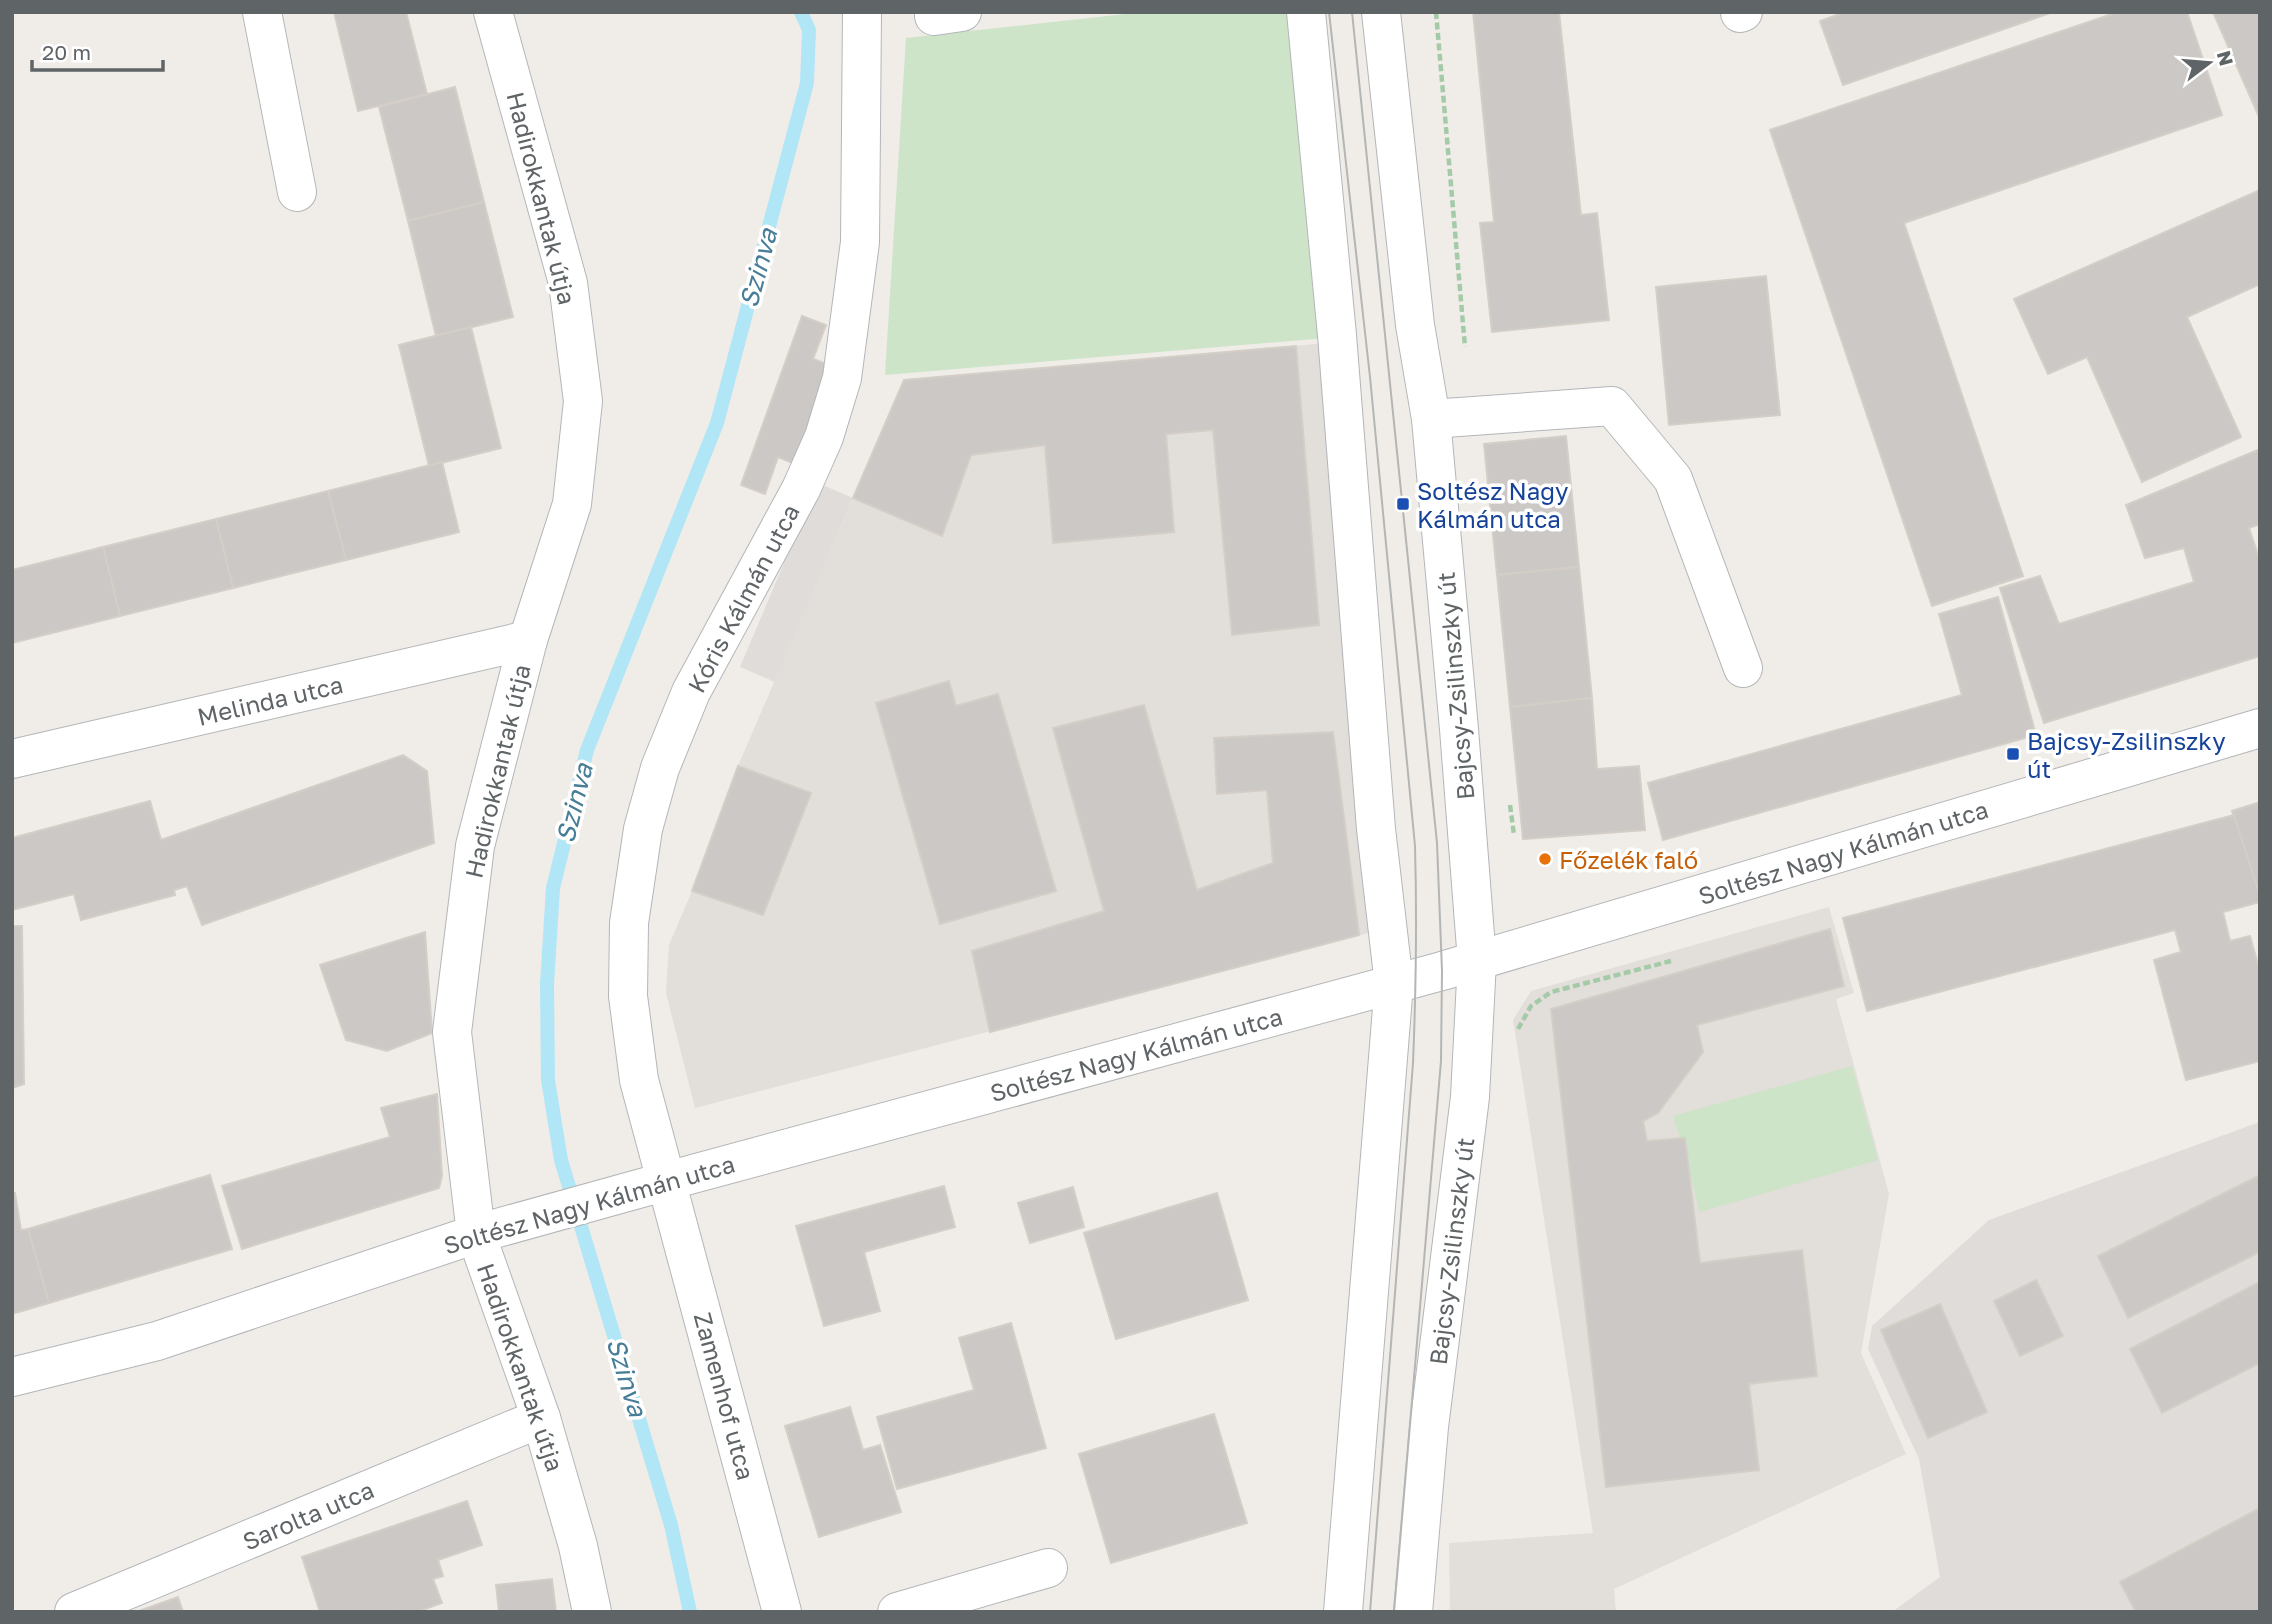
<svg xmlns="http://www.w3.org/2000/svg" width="2272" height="1624" viewBox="0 0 2272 1624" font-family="'Golos Text',sans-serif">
<rect width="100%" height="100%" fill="#f0ede8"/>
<g fill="#dfdcda">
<path d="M 818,483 L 853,498 L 775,682 L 740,667 Z"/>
<path d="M 2260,1122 L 2260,1612 L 1892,1612 L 1940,1577 L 1919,1459 L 1868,1349 L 1872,1326 L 1989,1220 Z"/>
</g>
<g fill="#e2deda">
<path d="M 1328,343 L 1376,931 L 695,1108 L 666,993 L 669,945 L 692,891 L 738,766 L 904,380 Z"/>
<path d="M 1829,907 L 1854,993 L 1836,999 L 1889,1194 L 1861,1353 L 1906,1454 L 1614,1589 L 1616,1612 L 1450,1612 L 1449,1543 L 1593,1533 L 1513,1020 L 1531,991 Z"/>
</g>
<g fill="#cde4c8">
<path d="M 1144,12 L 1289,12 L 1327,338 L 885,375 L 906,38 Z"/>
<path d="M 1852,1066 L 1878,1160 L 1700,1212 L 1690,1175 L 1686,1138 L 1680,1138 L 1673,1116 Z"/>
</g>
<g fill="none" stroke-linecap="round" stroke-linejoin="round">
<path stroke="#b1e6f7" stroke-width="14" d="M 690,1612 L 671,1525 L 561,1160 L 548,1080 L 547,984 L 553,888 L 587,750 L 717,423 L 807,83 L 809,30 L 801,12"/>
</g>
<g fill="#cbc8c5" stroke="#d4cec7" stroke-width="2">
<path d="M 334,12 L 406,12 L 427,94 L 358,111 Z"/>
<path d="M 1473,12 L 1559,12 L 1581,215 L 1597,213 L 1609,320 L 1492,332 L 1480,223 L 1494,222 Z"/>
<path d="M 1845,12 L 2053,12 L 1843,85 L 1820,21 Z"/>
<path d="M 2118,12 L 2187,12 L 2222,115 L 1904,223 L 2023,576 L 1932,606 L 1770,130 Z"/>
<path d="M 2213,12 L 2260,12 L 2260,119 Z"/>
<path d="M 455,87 L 484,202 L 408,221 L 379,107 Z"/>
<path d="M 2260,190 L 2260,284 L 2187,317 L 2241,437 L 2142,482 L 2087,357 L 2048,374 L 2014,299 Z"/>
<path d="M 484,202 L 513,317 L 436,336 L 408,221 Z"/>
<path d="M 1766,276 L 1780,415 L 1669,425 L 1656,287 Z"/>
<path d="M 802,316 L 826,325 L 813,359 L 830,365 L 795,464 L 778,457 L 765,494 L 741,485 Z"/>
<path d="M 471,327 L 501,448 L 429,466 L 399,345 Z"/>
<path d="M 1296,346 L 1319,625 L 1232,635 L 1213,430 L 1166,434 L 1174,532 L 1053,543 L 1045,445 L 971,455 L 942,536 L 853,498 L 904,380 Z"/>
<path d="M 1566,436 L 1579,567 L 1497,575 L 1484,444 Z"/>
<path d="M 2260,449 L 2260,524 L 2249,528 L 2260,561 L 2260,656 L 2044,723 L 2000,588 L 2040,576 L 2059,624 L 2194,582 L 2184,548 L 2145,558 L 2126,505 Z"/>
<path d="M 442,462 L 459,532 L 346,560 L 328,491 Z"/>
<path d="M 328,491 L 346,560 L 233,588 L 216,519 Z"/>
<path d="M 216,519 L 233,588 L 120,616 L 103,547 Z"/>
<path d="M 103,547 L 120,616 L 12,643 L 12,570 Z"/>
<path d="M 1579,567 L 1592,698 L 1510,707 L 1497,575 Z"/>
<path d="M 1998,597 L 2036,735 L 1663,840 L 1648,783 L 1962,695 L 1939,614 Z"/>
<path d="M 949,681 L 956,706 L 998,694 L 1056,891 L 940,924 L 876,703 Z"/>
<path d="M 1592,698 L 1597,769 L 1639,766 L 1645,830 L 1523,839 L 1510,707 Z"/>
<path d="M 1144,705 L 1197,890 L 1273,863 L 1267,790 L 1217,794 L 1214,738 L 1333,732 L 1359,935 L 990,1032 L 972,951 L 1104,911 L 1053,728 Z"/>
<path d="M 403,755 L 427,771 L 434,843 L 202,925 L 187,886 L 174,890 L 175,895 L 81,920 L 74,894 L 12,910 L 12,838 L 150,801 L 161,840 Z"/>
<path d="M 738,766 L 811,793 L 763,915 L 692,891 Z"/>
<path d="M 2260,802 L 2260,896 L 2232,811 Z"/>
<path d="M 2234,815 L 2260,896 L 2260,902 L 2223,912 L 2230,941 L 2250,936 L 2260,972 L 2260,1061 L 2186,1080 L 2154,960 L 2181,952 L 2175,930 L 1867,1011 L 1843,918 Z"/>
<path d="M 12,926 L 22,926 L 24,1084 L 12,1088 Z"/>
<path d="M 1830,929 L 1844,986 L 1697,1025 L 1703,1052 L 1658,1113 L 1643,1121 L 1647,1141 L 1685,1138 L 1700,1263 L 1802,1250 L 1817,1376 L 1749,1384 L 1759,1470 L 1606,1487 L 1551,1009 Z"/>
<path d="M 425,932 L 432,1033 L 387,1051 L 346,1040 L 320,965 Z"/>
<path d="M 437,1094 L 442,1176 L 439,1188 L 242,1249 L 222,1186 L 390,1137 L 381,1108 Z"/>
<path d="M 210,1175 L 232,1249 L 49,1303 L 28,1229 Z"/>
<path d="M 2260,1175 L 2260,1252 L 2128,1318 L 2098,1256 Z"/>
<path d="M 944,1186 L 955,1227 L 864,1252 L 880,1311 L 824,1326 L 796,1226 Z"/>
<path d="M 1073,1187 L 1084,1227 L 1030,1243 L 1018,1203 Z"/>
<path d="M 12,1193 L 15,1193 L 21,1230 L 28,1229 L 49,1303 L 12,1314 Z"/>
<path d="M 1217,1193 L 1248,1300 L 1116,1339 L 1084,1233 Z"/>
<path d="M 2036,1280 L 2063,1336 L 2020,1356 L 1994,1301 Z"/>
<path d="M 2260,1282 L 2260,1363 L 2162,1413 L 2130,1349 Z"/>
<path d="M 1940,1304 L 1987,1412 L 1928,1438 L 1881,1330 Z"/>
<path d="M 1011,1323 L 1046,1448 L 897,1489 L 877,1417 L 974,1390 L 959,1338 Z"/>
<path d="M 850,1407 L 863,1450 L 880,1445 L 901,1512 L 819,1537 L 785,1426 Z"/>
<path d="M 1214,1414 L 1247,1523 L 1111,1563 L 1079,1454 Z"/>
<path d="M 467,1501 L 482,1545 L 438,1560 L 443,1576 L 433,1579 L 442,1603 L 417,1612 L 398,1612 L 397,1610 L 391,1612 L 320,1612 L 302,1557 Z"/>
<path d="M 2260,1508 L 2260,1612 L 2136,1612 L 2120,1582 Z"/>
<path d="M 552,1579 L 556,1612 L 499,1612 L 496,1585 Z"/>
<path d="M 178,1597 L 183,1612 L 136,1612 Z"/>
</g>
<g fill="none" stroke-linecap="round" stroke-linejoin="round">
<defs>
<g id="minor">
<path d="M 262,12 L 297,192"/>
<path d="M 493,12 L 568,283 L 583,401 L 572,504 L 528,640 L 475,846 L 452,1032 L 476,1234 L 541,1418 L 578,1546 L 592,1612"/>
<path d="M 1306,12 L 1337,335 L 1376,829 L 1394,984 L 1343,1612"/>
<path d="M 1381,12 L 1415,325 L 1431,419 L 1459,729 L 1477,961 L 1470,1097 L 1429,1427 L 1413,1612"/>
<path d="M 1740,13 L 1743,12"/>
<path d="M 934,16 L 962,12"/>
<path d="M 1431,419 L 1612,406 L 1673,479 L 1743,668"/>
<path d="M 12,759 L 528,640"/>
<path d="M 12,1377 L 157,1341 L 476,1234 L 667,1181 L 1442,971 L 2260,728"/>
<path d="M 74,1612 L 541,1418"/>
<path d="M 782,1612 L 639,1080 L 628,996 L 629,923 L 643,829 L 660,768 L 691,692 L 801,489 L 824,437 L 842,378 L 860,242 L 862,12"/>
<path d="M 897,1612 L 1048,1568"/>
</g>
</defs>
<use href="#minor" stroke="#b3b6b9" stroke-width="40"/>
<g stroke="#a4caa8" stroke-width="4.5" stroke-dasharray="7 3.5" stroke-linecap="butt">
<path d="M 1436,12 L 1465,347"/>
<path d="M 1510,805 L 1514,835"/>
<path d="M 1518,1029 L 1531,1006 L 1551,992 L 1671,961"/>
</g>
<use href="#minor" stroke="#fff" stroke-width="38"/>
<g stroke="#b4b5b5" stroke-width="2">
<path d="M 1329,12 L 1370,377 L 1415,846 C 1417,918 1416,990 1413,1063 L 1370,1612"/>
<path d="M 1352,12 L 1437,843 L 1442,971 L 1441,1061 L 1394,1612"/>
</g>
</g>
<g fill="#1a4fb4" stroke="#fff" stroke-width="2.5">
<rect x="1396" y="497" width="14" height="14" rx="3.5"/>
<rect x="2006" y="747" width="14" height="14" rx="3.5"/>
</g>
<circle fill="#e8710a" stroke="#fff" stroke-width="2.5" cx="1545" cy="859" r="7"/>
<g text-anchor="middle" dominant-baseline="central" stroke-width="7" stroke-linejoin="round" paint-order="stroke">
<g font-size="24" fill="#5f6467" stroke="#fff">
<text transform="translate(542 198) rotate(76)">Hadirokkantak útja</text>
<text transform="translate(743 598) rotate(-62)">Kóris Kálmán utca</text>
<text transform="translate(1455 686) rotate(-95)">Bajcsy-Zsilinszky út</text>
<text transform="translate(270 700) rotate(-13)">Melinda utca</text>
<text transform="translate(497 771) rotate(-77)">Hadirokkantak útja</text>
<text transform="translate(1843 852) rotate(-17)">Soltész Nagy Kálmán utca</text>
<text transform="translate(1136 1054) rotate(-15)">Soltész Nagy Kálmán utca</text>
<text transform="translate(589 1204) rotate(-16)">Soltész Nagy Kálmán utca</text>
<text transform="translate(1451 1251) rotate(-83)">Bajcsy-Zsilinszky út</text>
<text transform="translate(521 1367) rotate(71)">Hadirokkantak útja</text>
<text transform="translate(725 1396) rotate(75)">Zamenhof utca</text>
<text transform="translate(308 1515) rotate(-23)">Sarolta utca</text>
</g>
<g font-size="24" fill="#164399" stroke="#fff" text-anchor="start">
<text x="1417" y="490">Soltész Nagy<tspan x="1417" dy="28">Kálmán utca</tspan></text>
<text x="2027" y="740">Bajcsy-Zsilinszky<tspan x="2027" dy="28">út</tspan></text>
</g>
<g font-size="24" fill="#c56008" stroke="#fff" text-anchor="start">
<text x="1559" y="859">Főzelék faló</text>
</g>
<g font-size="26" font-style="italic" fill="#477d97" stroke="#fff">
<text transform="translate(758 268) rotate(-75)">Szinva</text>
<text transform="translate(574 803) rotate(-76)">Szinva</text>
<text transform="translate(627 1377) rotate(73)">Szinva</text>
</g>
</g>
<rect width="2272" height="1624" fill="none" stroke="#5f6467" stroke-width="28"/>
<g transform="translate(2209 63) rotate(74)" stroke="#ffffff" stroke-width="5" paint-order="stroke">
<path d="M0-5L12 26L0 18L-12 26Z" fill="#5f6467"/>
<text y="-10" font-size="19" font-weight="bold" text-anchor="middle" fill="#5f6467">N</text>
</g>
<path d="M32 60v10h131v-10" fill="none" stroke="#5f6467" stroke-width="3.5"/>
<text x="42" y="60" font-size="21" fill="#5f6467" stroke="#ffffff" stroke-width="5" paint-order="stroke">20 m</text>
</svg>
